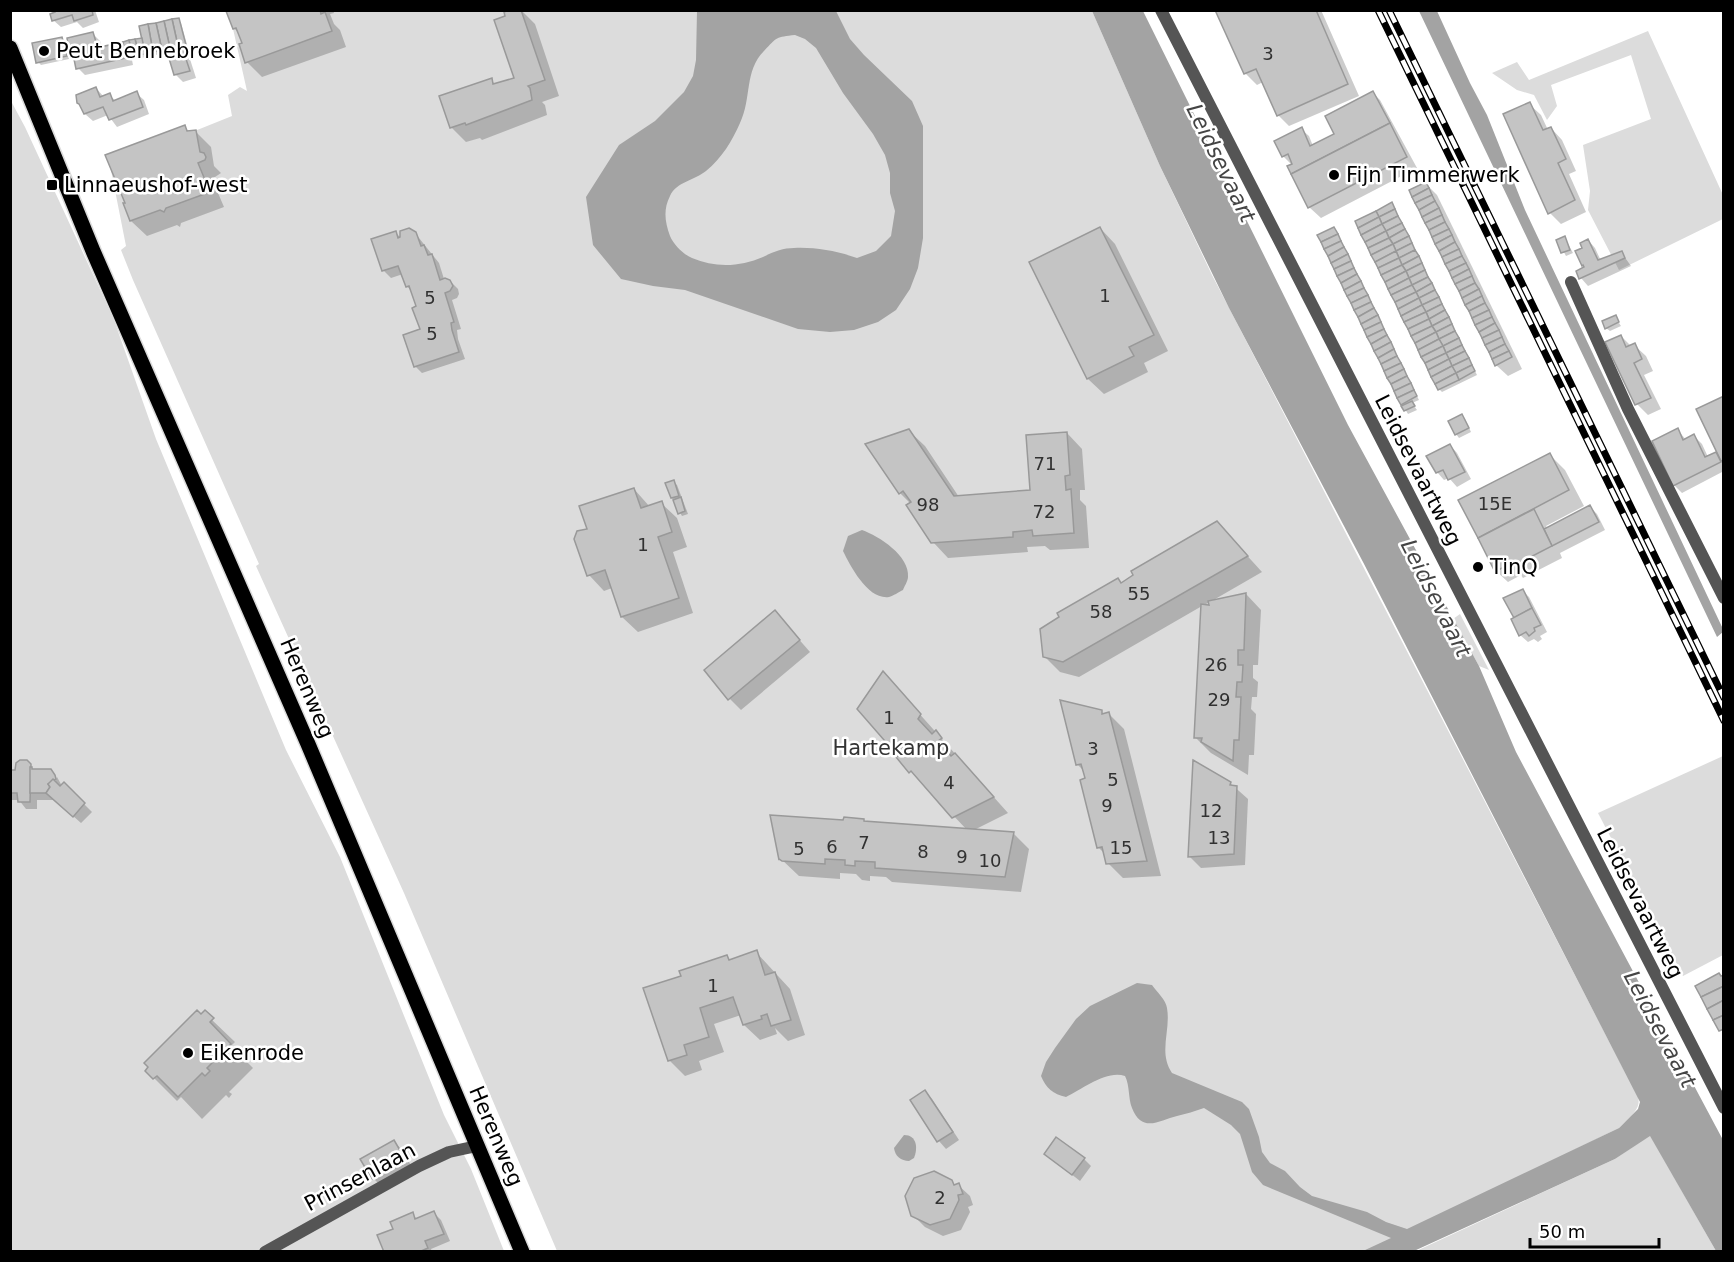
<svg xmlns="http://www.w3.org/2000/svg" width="1734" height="1262" viewBox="0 0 1734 1262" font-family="'DejaVu Sans',sans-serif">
<rect width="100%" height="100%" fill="#fff"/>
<g fill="#dcdcdc">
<path d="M 229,11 L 1092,11 L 1160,166 L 1212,275 L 1638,1097 C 1642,1110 1627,1119 1619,1128 L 1368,1251 L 557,1251 L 404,893 L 256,566 L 259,564 L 133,280 L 121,250 L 126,246 L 110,165 L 232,116 L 228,95 L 240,87 L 247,91 Z"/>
<path d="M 1648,31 L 1723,195 L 1723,219 L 1619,270 L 1588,210 L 1590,191 L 1583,145 L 1651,119 L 1631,55 L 1551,85 L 1557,106 L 1547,120 L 1534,95 L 1517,90 L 1492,73 L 1517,62 L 1529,80 Z"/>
<path d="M 11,101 L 25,127 L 114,320 L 156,439 L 286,750 L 340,857 L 444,1115 L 471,1169 L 504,1251 L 11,1251 Z"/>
<path d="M 1460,614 L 1489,670 L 1479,666 L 1453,619 Z"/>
<path d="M 1723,756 L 1723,955 L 1683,976 L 1598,813 Z"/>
<path d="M 1650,1135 L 1716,1251 L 1414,1252 L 1615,1159 Z"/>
</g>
<g fill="#a3a3a3" fill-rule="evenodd">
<path d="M 697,11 L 836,11 L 850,39 L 864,55 L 912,101 L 923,126 L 923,238 L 918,268 L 910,289 L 896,310 L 878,322 L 854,330 L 830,332 L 798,329 L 685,290 L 653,286 L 621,279 L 593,245 L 586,197 L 619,145 L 655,121 L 684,92 L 693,76 L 696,60 ZM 795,35 L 805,39 L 816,48 L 843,93 L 873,134 L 885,155 L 890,173 L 890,193 L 895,211 L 891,236 L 876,251 L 857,258 C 837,251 815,247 794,248 C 783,248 773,252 763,257 C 740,267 715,268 692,258 C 683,254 674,245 670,236 C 665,222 663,210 670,196 C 676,182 695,180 706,171 C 722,158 732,141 740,123 C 752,98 744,71 764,51 C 777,37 776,37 795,35 Z"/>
<path d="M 1092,11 L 1143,11 L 1348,425 L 1479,666 L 1516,752 L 1723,1140 L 1723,1251 L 1716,1251 L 1650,1136 L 1615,1159 L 1414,1251 L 1363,1251 L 1391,1238 L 1263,1185 L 1252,1172 L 1240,1134 L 1231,1125 L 1204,1108 C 1195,1111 1186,1114 1177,1116 C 1160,1120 1142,1134 1132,1108 C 1128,1098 1130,1086 1125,1076 C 1106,1070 1083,1089 1066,1097 C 1053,1094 1046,1088 1041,1076 L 1046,1062 L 1055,1048 L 1076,1019 L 1090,1006 L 1137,983 L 1152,985 C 1157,992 1166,1000 1167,1008 C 1171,1031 1158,1052 1172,1073 L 1242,1102 L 1249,1109 L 1259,1137 L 1262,1152 L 1270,1163 L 1285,1171 L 1300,1187 L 1312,1196 L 1367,1212 L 1386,1222 L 1407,1229 L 1619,1128 L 1638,1109 L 1640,1102 L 1363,562 L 1229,308 L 1160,166 Z"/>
<path d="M 1419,11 L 1437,11 L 1470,83 L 1487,115 L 1525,210 L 1723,629 L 1723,632 L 1717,637 Z"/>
<path d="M 862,530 C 879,536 910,556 908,577 C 908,581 904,587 903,590 C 899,592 893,596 889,597 C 868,600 851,567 843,551 L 848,536 Z"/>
<path d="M 904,1135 C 917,1135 918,1148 914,1158 L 909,1161 C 901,1161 895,1156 894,1148 Z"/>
</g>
<g fill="#0003" fill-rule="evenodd">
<path d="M 56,10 L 95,10 L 99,22 L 83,28 L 77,22 L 61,27 L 53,20 Z"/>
<path d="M 231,10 L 333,10 L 334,13 L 330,14 L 334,24 L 340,30 L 346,47 L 262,77 L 247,62 L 244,44 L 240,34 L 234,28 L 228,11 Z"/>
<path d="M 514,10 L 521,10 L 535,24 L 559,96 L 542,102 L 545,105 L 547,115 L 482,140 L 480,138 L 466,142 L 451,127 L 491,80 L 496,85 L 516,79 Z"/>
<path d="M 1217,10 L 1321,10 L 1359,96 L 1289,126 L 1278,115 L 1263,82 L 1257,85 L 1245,73 Z"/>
<path d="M 178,19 L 181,23 L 188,48 L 132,60 L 133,65 L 85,75 L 78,68 L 74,53 L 71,49 L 93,34 L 100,41 L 103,48 L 144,39 Z"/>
<path d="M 62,38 L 65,42 L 69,59 L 41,65 L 38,62 Z"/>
<path d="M 183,52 L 190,59 L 196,78 L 183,82 L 176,75 Z"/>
<path d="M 96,88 L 103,96 L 109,95 L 116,101 L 136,93 L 144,100 L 149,114 L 117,127 L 108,115 L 93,121 L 85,114 L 82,106 Z"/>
<path d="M 1373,93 L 1380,100 L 1417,168 L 1321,218 L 1309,207 L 1292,165 L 1283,156 L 1301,129 L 1309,136 L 1313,146 L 1336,134 Z"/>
<path d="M 1529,104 L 1541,115 L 1548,130 L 1551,128 L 1562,140 L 1576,171 L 1569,174 L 1586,212 L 1561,224 L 1550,213 Z"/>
<path d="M 184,127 L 190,132 L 195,131 L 211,147 L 214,166 L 221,173 L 212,179 L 224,207 L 181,223 L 180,227 L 177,225 L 147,236 L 131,221 L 116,175 Z"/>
<path d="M 1425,183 L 1437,195 L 1522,369 L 1508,376 L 1496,365 Z"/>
<path d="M 1392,204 L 1477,375 L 1442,392 L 1439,389 Z"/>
<path d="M 1100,228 L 1115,244 L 1168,351 L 1144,363 L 1148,372 L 1104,394 L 1088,379 L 1031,262 Z"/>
<path d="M 1334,229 L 1419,400 L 1412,403 L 1417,410 L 1408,414 L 1402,404 Z"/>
<path d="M 395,232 L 401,238 L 415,233 L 439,263 L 444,279 L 450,281 L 458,289 L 459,294 L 457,298 L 452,300 L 461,329 L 457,330 L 458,339 L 465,359 L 422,373 L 415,366 L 422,330 L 418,307 L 413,293 L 407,286 L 403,274 L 391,278 L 383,270 Z"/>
<path d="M 1565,238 L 1573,253 L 1566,256 L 1558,241 Z"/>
<path d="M 1588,240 L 1595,248 L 1601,261 L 1621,252 L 1631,266 L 1588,286 L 1581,278 L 1586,268 L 1584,248 Z"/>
<path d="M 1615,317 L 1621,326 L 1610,331 L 1606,328 Z"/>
<path d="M 1621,336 L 1631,346 L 1634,345 L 1646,356 L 1653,371 L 1644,375 L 1661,409 L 1648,415 L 1637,404 Z"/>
<path d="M 1724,398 L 1724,471 L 1682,493 L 1674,485 L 1678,430 L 1686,440 L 1694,436 L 1702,444 L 1708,457 L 1716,454 L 1721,458 Z"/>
<path d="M 1465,419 L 1471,432 L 1459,438 L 1456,434 Z"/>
<path d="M 909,431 L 925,446 L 959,497 L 1032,492 L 1067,433 L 1082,449 L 1085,490 L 1080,490 L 1080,500 L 1086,506 L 1089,548 L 1050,550 L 1045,546 L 1027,547 L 1028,552 L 948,558 L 933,542 L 911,504 L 900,493 Z"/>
<path d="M 1450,445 L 1457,453 L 1471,479 L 1457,487 L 1449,478 L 1444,480 L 1437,472 Z"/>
<path d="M 1550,455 L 1565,470 L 1584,506 L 1546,526 L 1548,529 L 1590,507 L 1597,514 L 1605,530 L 1560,553 L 1562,558 L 1523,578 L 1521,575 L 1508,582 L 1496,571 L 1460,501 Z"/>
<path d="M 673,482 L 677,485 L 688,514 L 682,516 L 672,498 Z"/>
<path d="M 634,489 L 650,507 L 661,503 L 677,518 L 687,547 L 673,552 L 693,613 L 638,632 L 622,617 L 612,588 L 604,591 L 589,575 L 580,550 L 576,545 L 575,539 L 589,530 Z"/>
<path d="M 1232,539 L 1262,572 L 1210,602 L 1246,594 L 1261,610 L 1258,665 L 1253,665 L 1253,678 L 1258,682 L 1257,697 L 1252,697 L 1251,709 L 1256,714 L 1254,755 L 1249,755 L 1248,775 L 1211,753 L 1196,738 L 1202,606 L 1079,677 L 1060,672 L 1044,656 L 1122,584 ZM 1210,602 L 1211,606 L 1202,606 Z"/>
<path d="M 1522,590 L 1529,597 L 1547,632 L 1540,636 L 1542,639 L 1538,642 L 1534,639 L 1528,642 L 1520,635 L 1516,618 Z"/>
<path d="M 775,612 L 810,652 L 741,710 L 730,699 Z"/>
<path d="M 883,673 L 1008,813 L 972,831 L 1014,834 L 1029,849 L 1021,892 L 892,882 L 886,877 L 870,876 L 870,881 L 862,880 L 856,874 L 840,873 L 840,879 L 799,876 L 780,858 L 866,823 L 968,831 L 898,757 L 900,756 Z"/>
<path d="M 1100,712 L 1104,715 L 1109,714 L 1124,729 L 1161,876 L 1123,878 L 1108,863 L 1106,855 L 1099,848 L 1082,781 L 1087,780 L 1085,772 L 1078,765 Z"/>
<path d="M 26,762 L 35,771 L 50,771 L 55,776 L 52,788 L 57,777 L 62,786 L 64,784 L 92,812 L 81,823 L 55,800 L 37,800 L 37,809 L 26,809 L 19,800 L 10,800 L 10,771 L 16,771 Z"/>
<path d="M 1230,783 L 1248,799 L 1245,865 L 1201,868 L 1190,857 Z"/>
<path d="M 756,952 L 790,989 L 805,1035 L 788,1041 L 775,1028 L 777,1034 L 760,1040 L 744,1025 L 741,1015 L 714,1024 L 724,1052 L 699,1061 L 702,1070 L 685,1076 L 669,1060 L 683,977 L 727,956 L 731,961 Z"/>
<path d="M 201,1016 L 212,1020 L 235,1042 L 231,1046 L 253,1068 L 229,1092 L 232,1094 L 229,1098 L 226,1095 L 202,1119 L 181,1097 L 177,1101 L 147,1071 Z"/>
<path d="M 925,1092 L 932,1099 L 959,1140 L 946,1149 L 939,1141 L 912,1101 Z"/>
<path d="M 394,1142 L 401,1149 L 412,1167 L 380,1185 L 373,1178 Z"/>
<path d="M 1046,1154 L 1084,1159 L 1091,1166 L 1080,1181 Z"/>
<path d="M 951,1181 L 956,1186 L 958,1185 L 970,1196 L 973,1205 L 968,1207 L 970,1212 L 961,1230 L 943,1236 L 925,1227 L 913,1215 Z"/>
<path d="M 343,1185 L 349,1193 L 346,1194 L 342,1191 Z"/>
<path d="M 434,1213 L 441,1220 L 450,1241 L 431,1249 L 432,1252 L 386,1252 L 395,1229 L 412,1214 L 418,1220 Z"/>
</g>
<g fill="#c4c4c4" stroke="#999" stroke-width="1.5">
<path d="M 54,10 L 92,10 L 93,15 L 74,21 L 72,15 L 52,21 L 50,14 L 55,12 Z"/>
<path d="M 320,10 L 321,14 L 325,12 L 332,31 L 245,63 L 239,44 L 242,43 L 236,28 L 233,29 L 226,11 Z"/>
<path d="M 510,10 L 521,10 L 545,80 L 528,86 L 530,88 L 532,100 L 466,125 L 465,123 L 450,128 L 439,96 L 492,78 L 493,84 L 514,78 L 494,20 L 505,16 L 504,12 Z"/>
<path d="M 1215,10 L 1316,10 L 1348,84 L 1277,116 L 1256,69 L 1244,74 Z"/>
<path d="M 179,18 L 186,45 L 178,46 L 172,19 Z"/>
<path d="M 172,19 L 178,46 L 170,48 L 164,21 Z"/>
<path d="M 164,21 L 170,48 L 162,50 L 156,23 Z"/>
<path d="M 156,23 L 162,50 L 153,52 L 148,24 Z"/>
<path d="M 148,24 L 153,52 L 145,54 L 139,26 Z"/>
<path d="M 93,32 L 96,42 L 99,42 L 100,47 L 123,42 L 126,58 L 76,69 L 72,49 L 69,50 L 67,38 Z"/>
<path d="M 62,37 L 67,56 L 36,63 L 32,43 Z"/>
<path d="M 142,38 L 145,54 L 139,55 L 135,39 Z"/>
<path d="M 135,39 L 139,55 L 132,56 L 129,40 Z"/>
<path d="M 129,40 L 132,56 L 126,58 L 123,42 Z"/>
<path d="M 183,50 L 190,71 L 174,75 L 168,55 Z"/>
<path d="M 96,87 L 100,97 L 110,93 L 113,101 L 137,91 L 143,107 L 109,120 L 103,107 L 84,114 L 79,104 L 77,103 L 76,95 Z"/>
<path d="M 1373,91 L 1390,123 L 1291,174 L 1287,166 L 1292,164 L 1288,154 L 1282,157 L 1274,141 L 1302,127 L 1310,146 L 1334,134 L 1325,116 Z"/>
<path d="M 1530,102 L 1543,130 L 1551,127 L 1566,159 L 1558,163 L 1575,200 L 1548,214 L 1503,114 Z"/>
<path d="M 1390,123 L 1407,157 L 1308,208 L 1291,174 Z"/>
<path d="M 185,125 L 187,131 L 196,130 L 200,152 L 204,153 L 206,157 L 205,160 L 198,163 L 210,192 L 166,208 L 164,212 L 160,210 L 130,221 L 123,203 L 125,203 L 105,155 Z"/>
<path d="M 1426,182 L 1429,188 L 1412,197 L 1409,190 Z"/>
<path d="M 1429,188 L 1432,195 L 1415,203 L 1412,197 Z"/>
<path d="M 1432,195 L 1435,201 L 1419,210 L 1415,203 Z"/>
<path d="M 1435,201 L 1439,208 L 1422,217 L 1419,210 Z"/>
<path d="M 1392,202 L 1395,209 L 1379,217 L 1376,211 Z"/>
<path d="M 1439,208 L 1442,215 L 1425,223 L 1422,217 Z"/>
<path d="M 1395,209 L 1398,216 L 1382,224 L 1379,217 Z"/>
<path d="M 1376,211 L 1379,217 L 1358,228 L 1355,221 Z"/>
<path d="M 1442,215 L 1445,222 L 1429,230 L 1425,223 Z"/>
<path d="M 1398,216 L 1402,223 L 1386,231 L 1382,224 Z"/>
<path d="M 1379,217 L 1382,224 L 1361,235 L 1358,228 Z"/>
<path d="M 1445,222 L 1449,229 L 1432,237 L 1429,230 Z"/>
<path d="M 1402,223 L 1405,229 L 1389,238 L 1386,231 Z"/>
<path d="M 1382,224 L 1386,231 L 1365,242 L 1361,235 Z"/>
<path d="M 1100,227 L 1154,335 L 1129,347 L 1134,356 L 1087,379 L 1029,262 Z"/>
<path d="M 1334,227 L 1338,234 L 1321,242 L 1317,235 Z"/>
<path d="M 409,228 L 416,232 L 421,246 L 424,245 L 428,255 L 432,254 L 440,280 L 445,278 L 450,280 L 453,286 L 450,291 L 445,293 L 454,322 L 451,323 L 452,330 L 459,352 L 414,367 L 403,335 L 420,329 L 412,308 L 416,306 L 409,286 L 406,287 L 398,266 L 382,271 L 371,239 L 396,231 L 398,238 L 400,237 L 400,231 Z"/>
<path d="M 1405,229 L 1409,236 L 1393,244 L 1389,238 Z"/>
<path d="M 1449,229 L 1452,235 L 1435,244 L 1432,237 Z"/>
<path d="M 1386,231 L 1389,238 L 1368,248 L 1365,242 Z"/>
<path d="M 1338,234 L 1341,241 L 1324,249 L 1321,242 Z"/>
<path d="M 1452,235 L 1455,242 L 1439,251 L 1435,244 Z"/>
<path d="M 1409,236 L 1412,243 L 1396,251 L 1393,244 Z"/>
<path d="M 1565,236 L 1570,250 L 1561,253 L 1556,240 Z"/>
<path d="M 1389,238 L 1393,244 L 1371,255 L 1368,248 Z"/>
<path d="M 1588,239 L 1598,260 L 1622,251 L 1625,258 L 1579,279 L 1576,271 L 1584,267 L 1583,265 L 1582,266 L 1575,251 L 1582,248 L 1580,243 Z"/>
<path d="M 1341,241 L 1344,247 L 1328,256 L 1324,249 Z"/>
<path d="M 1455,242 L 1459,249 L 1442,257 L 1439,251 Z"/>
<path d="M 1412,243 L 1415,250 L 1399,258 L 1396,251 Z"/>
<path d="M 1393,244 L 1396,251 L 1375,262 L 1371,255 Z"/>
<path d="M 1344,247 L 1348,254 L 1331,263 L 1328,256 Z"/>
<path d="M 1459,249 L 1462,256 L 1445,264 L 1442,257 Z"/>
<path d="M 1415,250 L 1419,256 L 1402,265 L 1399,258 Z"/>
<path d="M 1396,251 L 1399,258 L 1378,268 L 1375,262 Z"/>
<path d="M 1348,254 L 1351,261 L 1334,269 L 1331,263 Z"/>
<path d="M 1419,256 L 1422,263 L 1406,271 L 1402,265 Z"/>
<path d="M 1462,256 L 1466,263 L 1449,271 L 1445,264 Z"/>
<path d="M 1399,258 L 1402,265 L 1381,275 L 1378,268 Z"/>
<path d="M 1351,261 L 1354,268 L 1337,276 L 1334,269 Z"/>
<path d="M 1422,263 L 1425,270 L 1409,278 L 1406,271 Z"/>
<path d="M 1466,263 L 1469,269 L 1452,278 L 1449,271 Z"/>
<path d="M 1402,265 L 1406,271 L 1385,282 L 1381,275 Z"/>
<path d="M 1354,268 L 1357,274 L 1341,283 L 1337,276 Z"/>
<path d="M 1469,269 L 1472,276 L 1455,284 L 1452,278 Z"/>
<path d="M 1425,270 L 1428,277 L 1412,285 L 1409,278 Z"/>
<path d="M 1406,271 L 1409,278 L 1388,289 L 1385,282 Z"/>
<path d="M 1357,274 L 1361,281 L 1344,290 L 1341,283 Z"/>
<path d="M 1472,276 L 1475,283 L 1459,291 L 1455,284 Z"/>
<path d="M 1428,277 L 1432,283 L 1416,292 L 1412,285 Z"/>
<path d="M 1409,278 L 1412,285 L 1391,295 L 1388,289 Z"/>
<path d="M 1361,281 L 1364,288 L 1347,296 L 1344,290 Z"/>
<path d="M 1432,283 L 1435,290 L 1419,298 L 1416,292 Z"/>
<path d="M 1475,283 L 1479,289 L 1462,298 L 1459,291 Z"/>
<path d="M 1412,285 L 1416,292 L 1395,302 L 1391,295 Z"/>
<path d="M 1364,288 L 1368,295 L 1351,303 L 1347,296 Z"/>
<path d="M 1479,289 L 1482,296 L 1465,305 L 1462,298 Z"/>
<path d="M 1435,290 L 1439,297 L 1422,305 L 1419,298 Z"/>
<path d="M 1416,292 L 1419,298 L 1398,309 L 1395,302 Z"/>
<path d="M 1368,295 L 1371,302 L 1354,310 L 1351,303 Z"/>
<path d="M 1482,296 L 1485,303 L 1469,311 L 1465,305 Z"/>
<path d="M 1439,297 L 1442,304 L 1426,312 L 1422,305 Z"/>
<path d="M 1419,298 L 1422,305 L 1401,316 L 1398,309 Z"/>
<path d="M 1371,302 L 1374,308 L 1358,317 L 1354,310 Z"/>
<path d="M 1485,303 L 1489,310 L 1472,318 L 1469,311 Z"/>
<path d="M 1442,304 L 1445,310 L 1429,319 L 1426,312 Z"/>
<path d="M 1422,305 L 1426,312 L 1404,322 L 1401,316 Z"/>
<path d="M 1374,308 L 1378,315 L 1361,324 L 1358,317 Z"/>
<path d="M 1445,310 L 1449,317 L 1432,326 L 1429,319 Z"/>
<path d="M 1489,310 L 1492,317 L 1475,325 L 1472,318 Z"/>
<path d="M 1426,312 L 1429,319 L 1408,329 L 1404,322 Z"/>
<path d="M 1378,315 L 1381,322 L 1364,330 L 1361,324 Z"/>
<path d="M 1616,315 L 1619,322 L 1605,329 L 1602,321 Z"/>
<path d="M 1449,317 L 1452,324 L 1436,332 L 1432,326 Z"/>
<path d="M 1492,317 L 1495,323 L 1479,332 L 1475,325 Z"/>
<path d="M 1429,319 L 1432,326 L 1411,336 L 1408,329 Z"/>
<path d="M 1381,322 L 1384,329 L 1367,337 L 1364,330 Z"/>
<path d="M 1495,323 L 1499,330 L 1482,338 L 1479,332 Z"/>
<path d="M 1452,324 L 1455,331 L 1439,339 L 1436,332 Z"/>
<path d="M 1432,326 L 1436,332 L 1415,343 L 1411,336 Z"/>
<path d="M 1384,329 L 1387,335 L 1371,344 L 1367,337 Z"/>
<path d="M 1499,330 L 1502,337 L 1485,345 L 1482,338 Z"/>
<path d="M 1455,331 L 1459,338 L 1443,346 L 1439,339 Z"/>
<path d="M 1436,332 L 1439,339 L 1418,350 L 1415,343 Z"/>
<path d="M 1387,335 L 1391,342 L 1374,351 L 1371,344 Z"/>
<path d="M 1621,335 L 1626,347 L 1635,343 L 1642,359 L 1634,363 L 1651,398 L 1635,405 L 1605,342 Z"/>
<path d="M 1502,337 L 1505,344 L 1489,352 L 1485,345 Z"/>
<path d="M 1459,338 L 1462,345 L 1446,353 L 1443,346 Z"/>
<path d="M 1439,339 L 1443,346 L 1421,357 L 1418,350 Z"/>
<path d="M 1391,342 L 1394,349 L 1378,358 L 1374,351 Z"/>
<path d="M 1505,344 L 1509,351 L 1492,359 L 1489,352 Z"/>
<path d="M 1462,345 L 1465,351 L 1449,359 L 1446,353 Z"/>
<path d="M 1443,346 L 1446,353 L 1425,363 L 1421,357 Z"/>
<path d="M 1394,349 L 1397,356 L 1381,364 L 1378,358 Z"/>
<path d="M 1465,351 L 1469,358 L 1452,366 L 1449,359 Z"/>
<path d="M 1509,351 L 1512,357 L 1495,366 L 1492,359 Z"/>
<path d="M 1446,353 L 1449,359 L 1428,370 L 1425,363 Z"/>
<path d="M 1397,356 L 1401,363 L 1384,371 L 1381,364 Z"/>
<path d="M 1469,358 L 1472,365 L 1456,373 L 1452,366 Z"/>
<path d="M 1449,359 L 1452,366 L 1431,377 L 1428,370 Z"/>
<path d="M 1401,363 L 1404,369 L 1387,378 L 1384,371 Z"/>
<path d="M 1472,365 L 1475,371 L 1459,380 L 1456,373 Z"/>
<path d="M 1452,366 L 1456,373 L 1435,384 L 1431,377 Z"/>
<path d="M 1404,369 L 1407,376 L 1391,384 L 1387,378 Z"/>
<path d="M 1456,373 L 1459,380 L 1438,390 L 1435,384 Z"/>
<path d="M 1407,376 L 1411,383 L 1394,391 L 1391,384 Z"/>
<path d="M 1411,383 L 1414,390 L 1397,398 L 1394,391 Z"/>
<path d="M 1414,390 L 1417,396 L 1401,405 L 1397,398 Z"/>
<path d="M 1724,396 L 1724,460 L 1721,461 L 1696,409 Z"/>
<path d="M 1412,401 L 1415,406 L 1404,411 L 1401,406 Z"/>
<path d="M 1462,414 L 1469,428 L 1455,435 L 1448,421 Z"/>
<path d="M 1678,428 L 1683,440 L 1694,434 L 1705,457 L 1716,452 L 1721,462 L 1673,486 L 1652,441 Z"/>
<path d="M 909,429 L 954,496 L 1030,490 L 1026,435 L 1067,432 L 1070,475 L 1065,476 L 1066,490 L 1071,489 L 1074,533 L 1033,536 L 1032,530 L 1013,532 L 1013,537 L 931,543 L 906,505 L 911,502 L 903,491 L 899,494 L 865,444 Z"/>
<path d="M 1450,444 L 1465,472 L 1448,480 L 1443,470 L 1436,473 L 1426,456 Z"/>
<path d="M 1550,453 L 1569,490 L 1478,538 L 1458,500 Z"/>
<path d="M 674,480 L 679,496 L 671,498 L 665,483 Z"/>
<path d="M 634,488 L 641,508 L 662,501 L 672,532 L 658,537 L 679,598 L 621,617 L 605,570 L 587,576 L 574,539 L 577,531 L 587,529 L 579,506 Z"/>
<path d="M 681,497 L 685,511 L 678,514 L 673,500 Z"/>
<path d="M 1590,505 L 1599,522 L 1552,546 L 1544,529 Z"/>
<path d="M 1534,509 L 1552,546 L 1511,567 L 1509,564 L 1495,572 L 1478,538 Z"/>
<path d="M 1217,521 L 1248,556 L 1063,662 L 1043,657 L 1040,629 L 1059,617 L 1057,613 L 1118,578 L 1121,583 L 1133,575 L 1131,571 Z"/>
<path d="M 1523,589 L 1532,608 L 1514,618 L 1503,598 Z"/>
<path d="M 1246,593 L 1244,650 L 1238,650 L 1238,665 L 1243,665 L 1242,682 L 1237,682 L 1236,697 L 1241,697 L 1239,740 L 1234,740 L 1233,761 L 1201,742 L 1202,738 L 1194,738 L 1201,604 L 1209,605 L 1208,601 Z"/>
<path d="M 1532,608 L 1541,625 L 1534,628 L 1535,631 L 1529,636 L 1526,632 L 1519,636 L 1511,619 Z"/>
<path d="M 775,610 L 800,640 L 728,700 L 704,670 Z"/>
<path d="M 883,671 L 921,714 L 918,719 L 932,734 L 936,730 L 942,738 L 938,741 L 951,756 L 955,753 L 994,797 L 952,818 L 911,771 L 909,773 L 896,757 L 898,756 L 857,709 Z"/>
<path d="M 1060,700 L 1102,710 L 1102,714 L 1109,712 L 1147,861 L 1106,864 L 1102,847 L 1097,848 L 1080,780 L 1085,778 L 1081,764 L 1076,765 Z"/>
<path d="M 20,760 L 27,760 L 31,764 L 30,802 L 18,802 L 17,793 L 10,793 L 10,770 L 15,770 L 16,763 Z"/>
<path d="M 1193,760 L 1231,782 L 1230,785 L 1237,786 L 1234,854 L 1188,857 Z"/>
<path d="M 30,767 L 32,767 L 32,769 L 51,769 L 55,775 L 56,779 L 48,784 L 50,787 L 46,793 L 30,793 Z"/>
<path d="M 53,779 L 60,786 L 64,782 L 85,803 L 73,817 L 46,793 L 50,787 L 48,784 Z"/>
<path d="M 770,815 L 843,820 L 844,817 L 864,819 L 864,821 L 1014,832 L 1005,877 L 875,868 L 875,862 L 855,861 L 855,866 L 845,865 L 845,860 L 825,859 L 825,864 L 782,861 L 779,859 L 779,860 Z"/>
<path d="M 757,950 L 765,975 L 775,972 L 791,1020 L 771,1026 L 767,1014 L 761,1016 L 762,1019 L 743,1025 L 733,997 L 700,1008 L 709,1037 L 684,1045 L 687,1055 L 668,1061 L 643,988 L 681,976 L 679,971 L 727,955 L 729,960 Z"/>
<path d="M 1719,973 L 1721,976 L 1724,975 L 1724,986 L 1701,997 L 1695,986 Z"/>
<path d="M 1724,986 L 1724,1000 L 1707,1009 L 1701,997 Z"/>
<path d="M 1724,1000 L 1724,1015 L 1713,1020 L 1707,1009 Z"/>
<path d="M 197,1010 L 201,1014 L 205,1010 L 214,1018 L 210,1022 L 231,1044 L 207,1068 L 210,1071 L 205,1076 L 202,1073 L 178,1097 L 157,1076 L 153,1079 L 145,1071 L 148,1067 L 144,1063 Z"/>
<path d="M 1724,1015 L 1724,1029 L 1719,1031 L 1713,1020 Z"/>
<path d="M 925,1090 L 953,1132 L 937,1142 L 910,1100 Z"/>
<path d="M 1056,1137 L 1085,1158 L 1072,1175 L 1044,1154 Z"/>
<path d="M 394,1140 L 405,1159 L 372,1179 L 360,1159 Z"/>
<path d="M 934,1171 L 952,1180 L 954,1185 L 959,1183 L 963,1194 L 958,1195 L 959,1200 L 950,1219 L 930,1225 L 911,1216 L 905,1196 L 914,1178 Z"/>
<path d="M 344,1183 L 347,1189 L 341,1192 L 338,1186 Z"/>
<path d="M 434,1211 L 444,1234 L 425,1241 L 428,1248 L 419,1252 L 384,1252 L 377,1235 L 393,1229 L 390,1222 L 413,1212 L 415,1219 Z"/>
</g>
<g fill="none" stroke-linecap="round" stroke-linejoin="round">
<defs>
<path id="primary" d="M 10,48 L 93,251 L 308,744 L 522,1252"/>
</defs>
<use href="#primary" stroke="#dbdbdb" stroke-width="18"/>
<path stroke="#555" stroke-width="12" d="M 1571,282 L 1628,409 L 1724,598"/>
<g stroke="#555" stroke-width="12">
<path d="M 1161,10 L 1724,1108"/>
<path d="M 265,1252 L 419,1166 L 449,1152 L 477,1146"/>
</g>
<use href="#primary" stroke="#000" stroke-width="15"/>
<defs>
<g id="rail">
<path d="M 1378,10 L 1724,721"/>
<path d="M 1389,10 L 1724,698"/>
</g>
</defs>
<use href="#rail" stroke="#000" stroke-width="7"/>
<use href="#rail" stroke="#fff" stroke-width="4.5" stroke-dasharray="14" stroke-linecap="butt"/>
</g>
<g fill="#000" stroke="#fff" stroke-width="2">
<circle cx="44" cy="51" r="6"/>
<circle cx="1334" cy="175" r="6"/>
<rect x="46" y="179" width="12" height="12" rx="3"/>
<circle cx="1478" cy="567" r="6"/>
<circle cx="188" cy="1053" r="6"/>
</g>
<g text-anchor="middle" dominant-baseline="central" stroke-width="5" stroke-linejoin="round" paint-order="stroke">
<g font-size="18" fill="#313131">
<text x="1268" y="53">3</text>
<text x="1105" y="295">1</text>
<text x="430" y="297">5</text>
<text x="432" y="333">5</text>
<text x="1045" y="463">71</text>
<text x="1495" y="503">15E</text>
<text x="928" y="504">98</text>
<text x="1044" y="511">72</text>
<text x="643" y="544">1</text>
<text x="1139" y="593">55</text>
<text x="1101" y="611">58</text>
<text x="1216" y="664">26</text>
<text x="1219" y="699">29</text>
<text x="889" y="717">1</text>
<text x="1093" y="748">3</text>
<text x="1113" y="779">5</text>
<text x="949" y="782">4</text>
<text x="1107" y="805">9</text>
<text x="1211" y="810">12</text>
<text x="1219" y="837">13</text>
<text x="864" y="842">7</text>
<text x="832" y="846">6</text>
<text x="1121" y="847">15</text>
<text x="799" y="848">5</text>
<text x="923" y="851">8</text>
<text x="962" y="856">9</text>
<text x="990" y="860">10</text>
<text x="713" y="985">1</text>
<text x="940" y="1197">2</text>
</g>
<g font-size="21" fill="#000" stroke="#fff" text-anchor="start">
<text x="56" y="51">Peut Bennebroek</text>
<text x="1346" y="175">Fijn Timmerwerk</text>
<text x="64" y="185">Linnaeushof-west</text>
<text x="1490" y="567">TinQ</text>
<text x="200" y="1053">Eikenrode</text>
</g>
<g font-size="21" fill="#000" stroke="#fff">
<text transform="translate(1418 470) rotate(63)">Leidsevaartweg</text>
<text transform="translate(307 688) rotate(67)">Herenweg</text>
<text transform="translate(1640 903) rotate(63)">Leidsevaartweg</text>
<text transform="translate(496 1136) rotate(67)">Herenweg</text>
<text transform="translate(360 1177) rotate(-28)">Prinsenlaan</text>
</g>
<g font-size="21" fill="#333" stroke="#fff">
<text x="891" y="748">Hartekamp</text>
</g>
<g font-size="22" font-style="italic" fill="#444" stroke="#fff">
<text transform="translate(1221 163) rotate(64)">Leidsevaart</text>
<text transform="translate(1436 598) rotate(63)">Leidsevaart</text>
<text transform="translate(1660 1029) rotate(62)">Leidsevaart</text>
</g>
</g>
<rect width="1734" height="1262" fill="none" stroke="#000000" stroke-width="24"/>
<path d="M1530 1238v9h129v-9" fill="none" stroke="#000000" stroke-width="3"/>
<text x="1539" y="1238" font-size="18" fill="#000000" stroke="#ffffff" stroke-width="4.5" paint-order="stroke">50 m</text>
</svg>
